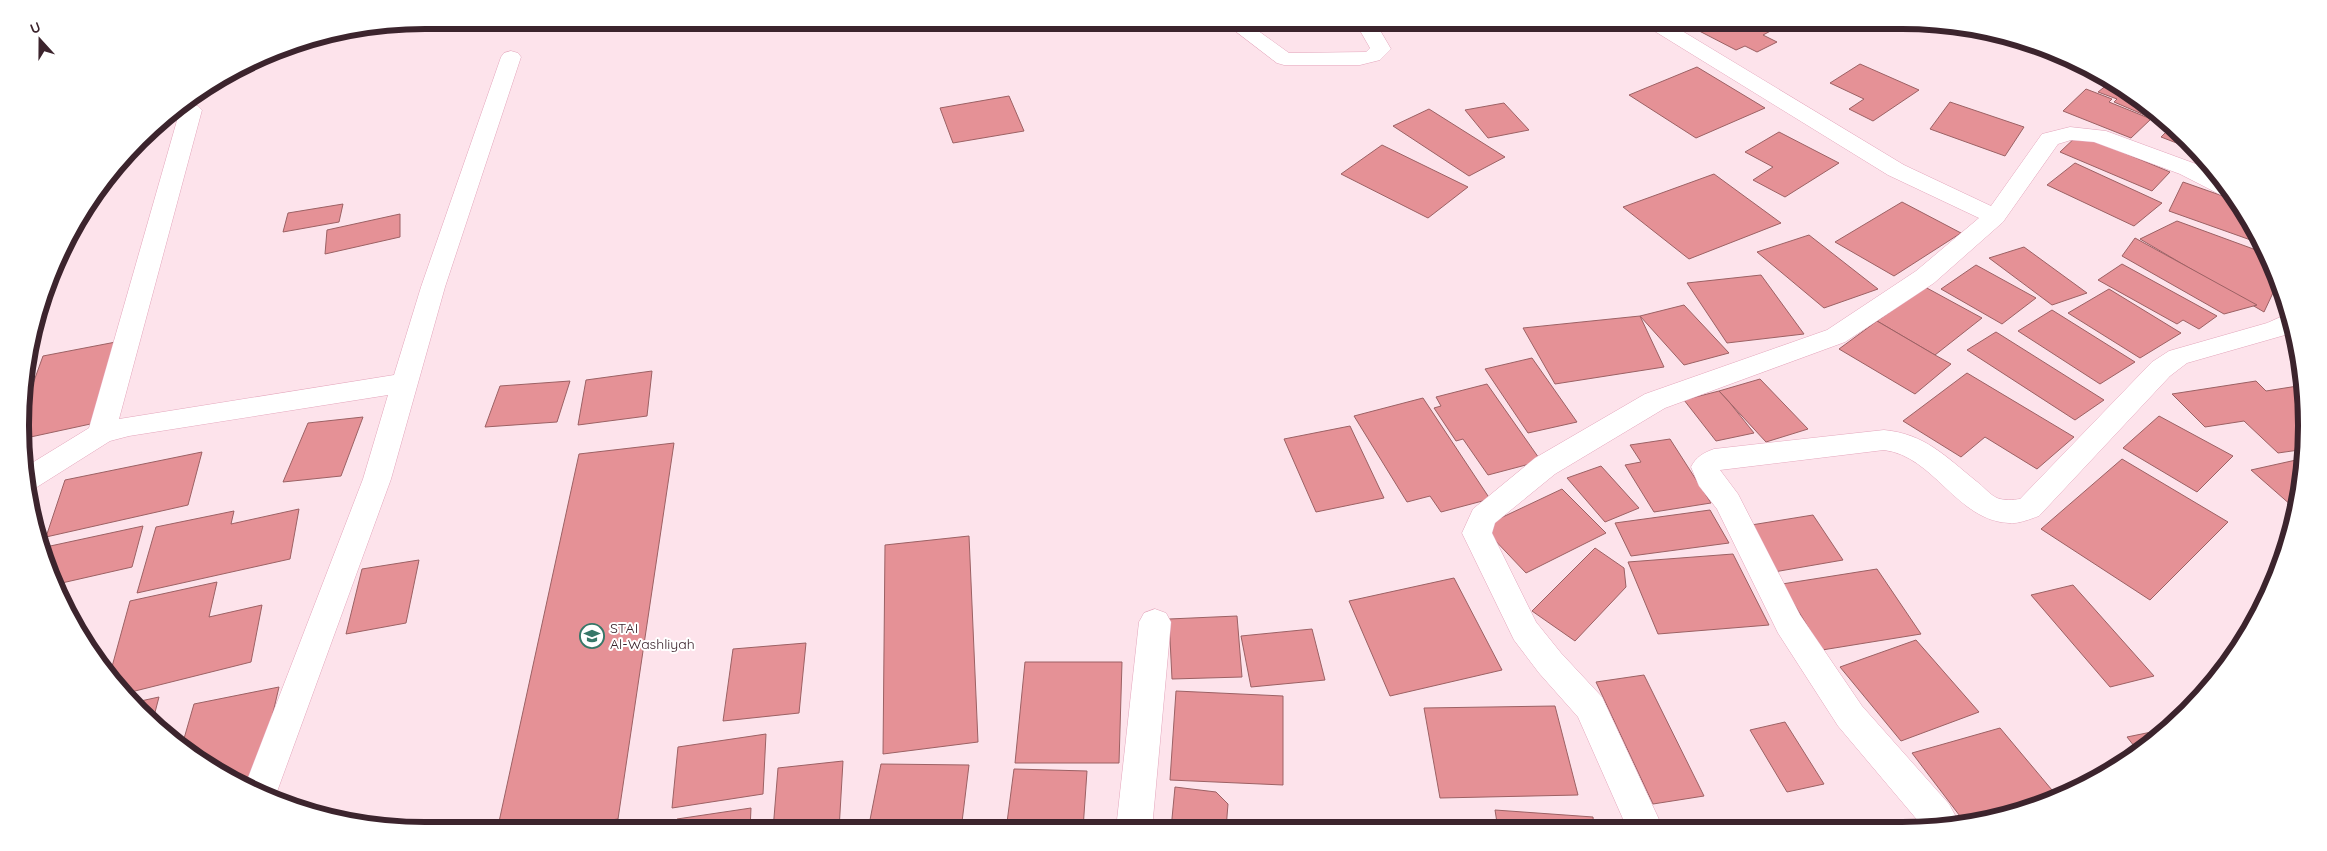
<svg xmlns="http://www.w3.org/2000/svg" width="2327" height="851" viewBox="0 0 2327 851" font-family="Quicksand,sans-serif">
<rect width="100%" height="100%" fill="#fde3eb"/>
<g fill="#e59196" stroke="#9c6164">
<path d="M 1100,20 L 1137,20 L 1108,28 Z"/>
<path d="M 1678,20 L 1767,20 L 1780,26 L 1763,35 L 1777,42 L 1757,52 L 1745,46 L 1736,50 Z"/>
<path d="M 1860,64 L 1919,90 L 1873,121 L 1849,109 L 1864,99 L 1830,83 Z"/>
<path d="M 1697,67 L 1765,108 L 1696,138 L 1629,95 Z"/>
<path d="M 2112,81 L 2149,104 L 2156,111 L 2149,117 L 2114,102 L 2117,99 L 2098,92 Z"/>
<path d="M 2086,89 L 2112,99 L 2109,102 L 2151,119 L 2131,138 L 2063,111 Z"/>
<path d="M 1009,96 L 1024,131 L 953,143 L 940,108 Z"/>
<path d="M 1950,102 L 2024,127 L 2005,156 L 1930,129 Z"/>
<path d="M 1504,103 L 1529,130 L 1488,138 L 1465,110 Z"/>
<path d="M 1429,109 L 1505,157 L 1469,176 L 1393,126 Z"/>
<path d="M 2172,126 L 2200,152 L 2161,137 Z"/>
<path d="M 1779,132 L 1839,163 L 1785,197 L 1753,180 L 1773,167 L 1745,152 Z"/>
<path d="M 2079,134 L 2170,172 L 2152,191 L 2060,152 Z"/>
<path d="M 1382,145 L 1468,187 L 1428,218 L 1341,174 Z"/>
<path d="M 2075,163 L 2162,203 L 2134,226 L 2047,185 Z"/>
<path d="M 1714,174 L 1781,223 L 1689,259 L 1623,207 Z"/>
<path d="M 2183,182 L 2237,201 L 2253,223 L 2262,244 L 2169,211 Z"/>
<path d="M 1902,202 L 1961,233 L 1894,276 L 1835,242 Z"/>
<path d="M 343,204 L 339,222 L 283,232 L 288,213 Z"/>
<path d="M 400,214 L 400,237 L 325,254 L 327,230 Z"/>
<path d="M 2177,221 L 2267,254 L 2279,280 L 2264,312 L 2140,239 Z"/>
<path d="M 1809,235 L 1878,289 L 1824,308 L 1757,252 Z"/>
<path d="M 2135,238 L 2257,305 L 2224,314 L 2122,256 Z"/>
<path d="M 2024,247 L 2087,293 L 2052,305 L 1989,258 Z"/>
<path d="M 2122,264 L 2217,316 L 2199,329 L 2183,320 L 2177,324 L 2098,280 Z"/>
<path d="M 1976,265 L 2036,298 L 2002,324 L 1941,289 Z"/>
<path d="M 1761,275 L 1804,334 L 1727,343 L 1687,283 Z"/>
<path d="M 1925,287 L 1982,318 L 1935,355 L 1877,321 Z"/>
<path d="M 2109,289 L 2181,333 L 2140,358 L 2068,313 Z"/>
<path d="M 1684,305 L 1729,353 L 1684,365 L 1640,316 Z"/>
<path d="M 2052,310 L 2135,362 L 2100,384 L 2018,331 Z"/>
<path d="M 1640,316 L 1664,367 L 1555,384 L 1523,328 Z"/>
<path d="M 1877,321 L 1935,355 L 1951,364 L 1915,394 L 1839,349 Z"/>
<path d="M 1996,332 L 2104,400 L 2075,420 L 1967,350 Z"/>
<path d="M 121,341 L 95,423 L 26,438 L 25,406 L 43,356 Z"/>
<path d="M 1532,358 L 1577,422 L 1528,433 L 1485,369 Z"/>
<path d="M 652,371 L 647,416 L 578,425 L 586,380 Z"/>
<path d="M 1967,373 L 2074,437 L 2037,469 L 1985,437 L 1961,457 L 1903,421 Z"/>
<path d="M 1760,379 L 1808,429 L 1766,442 L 1719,391 Z"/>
<path d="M 570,381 L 557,422 L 485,427 L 500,386 Z"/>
<path d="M 2256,381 L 2266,391 L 2304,385 L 2306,449 L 2278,453 L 2244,421 L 2205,427 L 2172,394 Z"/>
<path d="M 1487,384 L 1541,461 L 1488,475 L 1463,439 L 1456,441 L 1434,408 L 1441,406 L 1436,397 Z"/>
<path d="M 1719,391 L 1730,403 L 1754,433 L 1716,441 L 1684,400 Z"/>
<path d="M 1423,398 L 1490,499 L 1441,512 L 1430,496 L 1407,502 L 1354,416 Z"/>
<path d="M 2159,416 L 2233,456 L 2197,492 L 2123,448 Z"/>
<path d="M 363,417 L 341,476 L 283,482 L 308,423 Z"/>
<path d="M 1350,426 L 1384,498 L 1316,512 L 1284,439 Z"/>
<path d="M 1670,439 L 1711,503 L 1654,512 L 1625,465 L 1641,462 L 1630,445 Z"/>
<path d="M 674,443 L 618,819 L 531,831 L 497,831 L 579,454 Z"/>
<path d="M 202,452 L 188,505 L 46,537 L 65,480 Z"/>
<path d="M 2305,458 L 2297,505 L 2292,506 L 2251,470 Z"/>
<path d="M 2122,459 L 2228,522 L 2150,600 L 2041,529 Z"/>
<path d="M 1601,466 L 1639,508 L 1605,522 L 1567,478 Z"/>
<path d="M 1562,489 L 1606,533 L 1526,573 L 1489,534 L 1490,523 Z"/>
<path d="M 299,509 L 290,559 L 137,593 L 156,527 L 234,511 L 231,524 Z"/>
<path d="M 1710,510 L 1729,543 L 1631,556 L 1615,523 Z"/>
<path d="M 1813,515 L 1843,560 L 1774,572 L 1745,526 Z"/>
<path d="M 143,526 L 132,567 L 53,585 L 41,548 Z"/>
<path d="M 969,536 L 978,742 L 883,754 L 885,545 Z"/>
<path d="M 1595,548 L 1624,568 L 1626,587 L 1575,641 L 1532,611 Z"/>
<path d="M 1733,554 L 1769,625 L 1658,634 L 1628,562 Z"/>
<path d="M 419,560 L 406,623 L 346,634 L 362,569 Z"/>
<path d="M 1877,569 L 1921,634 L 1822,650 L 1782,584 Z"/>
<path d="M 1454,578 L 1502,670 L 1390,696 L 1349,601 Z"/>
<path d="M 217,582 L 209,617 L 262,605 L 251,662 L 127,693 L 110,674 L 130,601 Z"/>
<path d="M 2073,585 L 2154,676 L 2110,687 L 2031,595 Z"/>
<path d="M 1237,616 L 1242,677 L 1172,679 L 1169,619 Z"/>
<path d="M 1312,629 L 1325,680 L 1251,687 L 1241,636 Z"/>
<path d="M 1916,640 L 1979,712 L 1901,741 L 1840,667 Z"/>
<path d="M 806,643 L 799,713 L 723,721 L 733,649 Z"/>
<path d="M 1025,662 L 1122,662 L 1119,763 L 1015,763 Z"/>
<path d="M 1644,675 L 1704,796 L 1653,804 L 1596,682 Z"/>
<path d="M 279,687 L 258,777 L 235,782 L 181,749 L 194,704 Z"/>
<path d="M 1176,691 L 1283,696 L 1283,785 L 1170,780 Z"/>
<path d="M 159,697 L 153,720 L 136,702 Z"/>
<path d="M 1555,706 L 1578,795 L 1440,798 L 1424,708 Z"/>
<path d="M 1785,722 L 1824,784 L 1787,792 L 1750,730 Z"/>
<path d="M 2000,728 L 2057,796 L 1966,824 L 1912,753 Z"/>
<path d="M 2171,728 L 2138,751 L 2127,737 Z"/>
<path d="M 766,734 L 763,794 L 672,808 L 678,747 Z"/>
<path d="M 843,761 L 839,830 L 773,830 L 778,768 Z"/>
<path d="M 881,764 L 969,765 L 961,830 L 868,830 Z"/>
<path d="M 1014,769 L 1087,771 L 1083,829 L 1006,830 Z"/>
<path d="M 1175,787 L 1216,792 L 1228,804 L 1226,829 L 1171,829 Z"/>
<path d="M 751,808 L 750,830 L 676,830 L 677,819 Z"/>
<path d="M 1495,810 L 1593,817 L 1594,828 L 1498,829 Z"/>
</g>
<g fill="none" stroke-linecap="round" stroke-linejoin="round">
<defs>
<g id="minor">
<path d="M 1221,20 L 1243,20 L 1289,53 L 1366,52 L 1370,48 L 1354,20 L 1374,20 L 1391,49 L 1380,60 L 1360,65 L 1284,65 L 1277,63 Z"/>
<path d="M 1640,20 L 1664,20 L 1904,165 L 1991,206 L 2042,134 L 2070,127 L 2106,131 L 2196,164 L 2219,176 L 2233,196 L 2221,195 L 2180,174 L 2094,142 L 2071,140 L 2058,144 L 2003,222 L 1934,283 L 1845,342 L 1665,408 L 1555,474 L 1495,523 L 1492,533 L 1536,622 L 1561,653 L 1602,697 L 1663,828 L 1627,828 L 1578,717 L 1539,673 L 1514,640 L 1462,533 L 1473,509 L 1535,458 L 1645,394 L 1827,330 L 1916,271 L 1979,218 L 1888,175 L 1643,24 Z"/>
<path d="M 511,51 L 518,53 L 521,57 L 445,287 L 391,479 L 274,800 L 244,788 L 363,479 L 388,395 L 129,436 L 110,441 L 37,487 L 27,490 L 27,466 L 89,428 L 180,110 L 184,106 L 191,104 L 198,106 L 202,110 L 119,419 L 394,375 L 421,287 L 501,57 L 504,53 Z"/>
<path d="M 2290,313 L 2294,330 L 2285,335 L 2187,363 L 2170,376 L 2039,516 C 2030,519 2019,524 2009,523 C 1957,521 1934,456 1884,450 L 1720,470 L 1738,494 L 1800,615 L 1862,706 L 1949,804 L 1961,826 L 1924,828 L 1838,726 L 1778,633 L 1717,509 L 1699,486 L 1691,467 C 1696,457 1703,453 1714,449 L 1884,430 C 1925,434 1945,456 1976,481 C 1983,486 1990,495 1997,498 C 2005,501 2013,500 2020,499 L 2152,362 L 2169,351 L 2267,323 Z"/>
<path d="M 1155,609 L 1166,613 L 1171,622 L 1152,829 L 1116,829 L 1139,622 L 1144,613 Z"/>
</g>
</defs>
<use href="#minor" stroke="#e3a5bb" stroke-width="1"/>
<use href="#minor" fill="#fff" fill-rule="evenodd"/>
</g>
<defs>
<symbol id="university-ring" viewBox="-11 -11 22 22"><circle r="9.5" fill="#fff" stroke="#367768" stroke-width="1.5"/><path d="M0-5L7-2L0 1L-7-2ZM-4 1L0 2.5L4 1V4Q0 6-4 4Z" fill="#367768"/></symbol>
</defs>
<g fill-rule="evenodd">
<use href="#university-ring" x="578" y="622" width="28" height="28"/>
</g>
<g text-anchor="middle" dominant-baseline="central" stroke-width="4" stroke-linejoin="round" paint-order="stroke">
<g font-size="14" fill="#3c242d" stroke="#fff" text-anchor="start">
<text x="610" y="628">STAI<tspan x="610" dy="16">Al-Washliyah</tspan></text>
</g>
</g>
<path d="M0 0H2327V851H0ZM425 29H1902A396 396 0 0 1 2298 425V426A396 396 0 0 1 1902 822H425A396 396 0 0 1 29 426V425A396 396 0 0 1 425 29Z" fill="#fff" fill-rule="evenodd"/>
<path fill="none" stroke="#3c242d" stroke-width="6" d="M425 29H1902A396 396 0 0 1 2298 425V426A396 396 0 0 1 1902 822H425A396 396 0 0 1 29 426V425A396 396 0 0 1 425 29Z"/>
<g transform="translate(40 40) rotate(339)" stroke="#ffffff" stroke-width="4" paint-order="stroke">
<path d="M0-4L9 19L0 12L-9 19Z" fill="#3c242d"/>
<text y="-8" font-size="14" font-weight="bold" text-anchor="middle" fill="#3c242d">U</text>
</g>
</svg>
